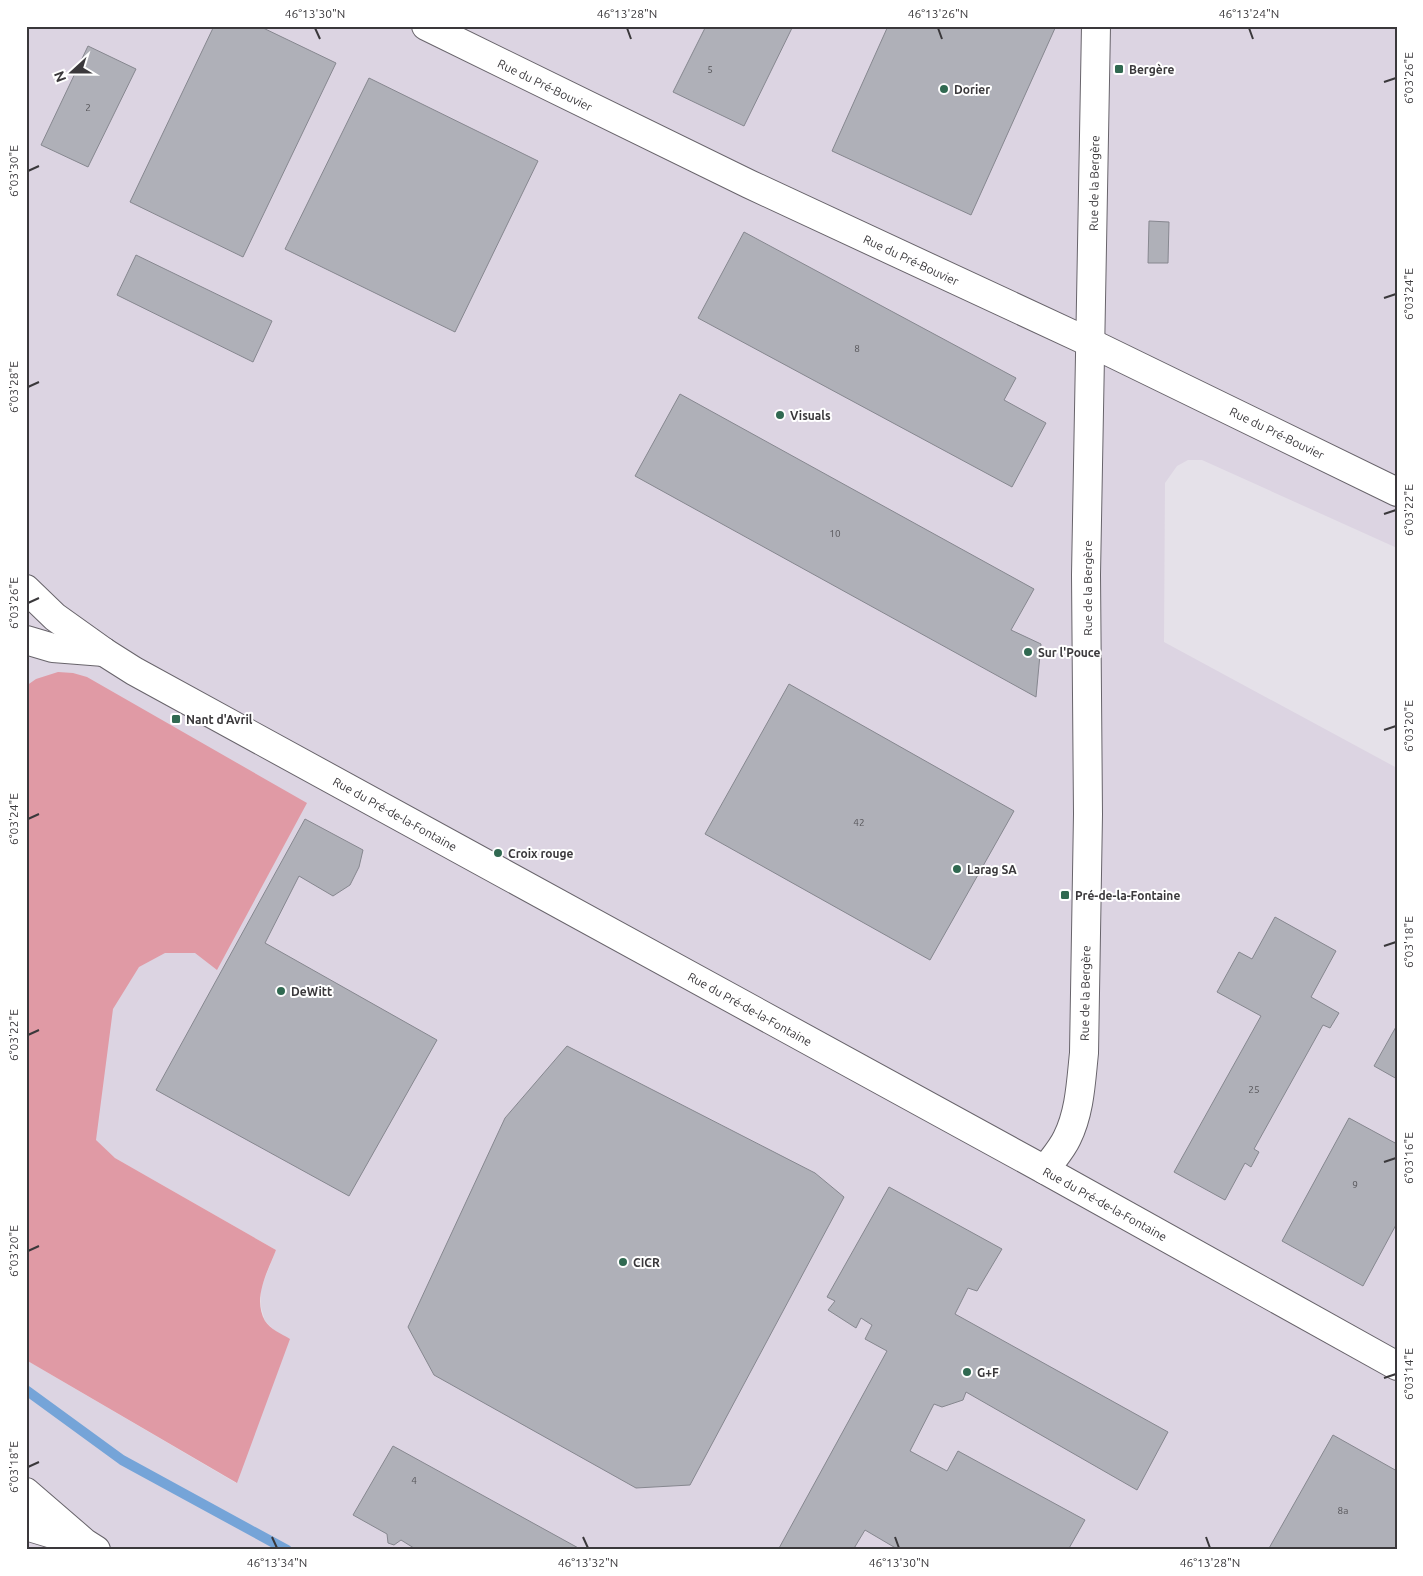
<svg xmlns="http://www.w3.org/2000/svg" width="1423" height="1576" viewBox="0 0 1423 1576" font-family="Ubuntu,sans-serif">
<rect width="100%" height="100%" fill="#e5e1e9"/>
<path fill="#dcd4e2" d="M 26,26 L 1397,26 L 1397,548 L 1202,460 L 1188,460 L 1177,466 L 1165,483 L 1164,642 L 1397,768 L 1397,1550 L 26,1550 L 26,1360 L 236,1483 L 289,1340 L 274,1330 L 265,1321 L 261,1307 L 261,1288 L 276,1250 L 115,1158 L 96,1141 L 26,1084 Z"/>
<path fill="#e09aa5" d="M 58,672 L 73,673 L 87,677 L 307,803 L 217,970 L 195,953 L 165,953 L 139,967 L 113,1009 L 96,1140 L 115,1158 L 276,1250 C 268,1271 252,1298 265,1321 C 270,1329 282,1334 290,1339 L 237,1483 L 26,1360 L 26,686 L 36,679 Z"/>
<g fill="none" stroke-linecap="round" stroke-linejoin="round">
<path stroke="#75a4d8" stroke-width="10" d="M 26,1390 L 122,1460 L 287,1550"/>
</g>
<g fill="#afb0b8" stroke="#86878f">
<path d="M 214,26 L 259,26 L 336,63 L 243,257 L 130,202 Z"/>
<path d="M 706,26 L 793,26 L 744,126 L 673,92 Z"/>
<path d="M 888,26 L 1056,26 L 971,215 L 832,151 Z"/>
<path d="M 88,46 L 136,69 L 88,167 L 41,145 Z"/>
<path d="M 369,78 L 538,161 L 455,332 L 285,249 Z"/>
<path d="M 1149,221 L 1169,222 L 1168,263 L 1148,263 Z"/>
<path d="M 744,232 L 1016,378 L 1004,400 L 1046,423 L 1012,487 L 698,318 Z"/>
<path d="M 136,255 L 272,321 L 253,362 L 117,295 Z"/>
<path d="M 680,394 L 1034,589 L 1011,630 L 1041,644 L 1036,697 L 635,476 Z"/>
<path d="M 789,684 L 1014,811 L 930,960 L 705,834 Z"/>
<path d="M 305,819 L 363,850 L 359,867 L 350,885 L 333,896 L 299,876 L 265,943 L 437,1040 L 349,1196 L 156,1090 Z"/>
<path d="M 1275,917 L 1336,951 L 1311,997 L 1339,1013 L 1330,1028 L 1323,1025 L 1254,1149 L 1259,1152 L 1251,1167 L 1245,1163 L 1225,1200 L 1174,1172 L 1261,1016 L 1217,992 L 1239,952 L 1252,959 Z"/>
<path d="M 1397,1025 L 1397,1079 L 1374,1066 Z"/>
<path d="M 567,1046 L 815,1173 L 844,1197 L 690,1485 L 636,1488 L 434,1375 L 408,1327 L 505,1118 Z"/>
<path d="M 1349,1118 L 1397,1144 L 1397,1223 L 1363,1286 L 1282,1241 Z"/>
<path d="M 889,1187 L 1002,1249 L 977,1291 L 968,1288 L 955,1314 L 1168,1432 L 1137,1490 L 966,1392 L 963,1400 L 942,1407 L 934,1404 L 910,1451 L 947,1471 L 958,1451 L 1085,1520 L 1068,1550 L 899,1550 L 865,1530 L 853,1550 L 778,1550 L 887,1351 L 865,1339 L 872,1325 L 861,1318 L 856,1328 L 828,1310 L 835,1301 L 827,1297 Z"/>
<path d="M 1333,1435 L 1397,1471 L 1397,1550 L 1268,1550 Z"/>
<path d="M 393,1446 L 582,1550 L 417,1550 L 401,1540 L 394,1545 L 388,1543 L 387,1534 L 353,1515 Z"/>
</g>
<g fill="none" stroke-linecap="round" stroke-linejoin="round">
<defs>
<g id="minor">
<path d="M 426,26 L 749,184 L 1091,343 L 1397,492"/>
<path d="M 26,589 L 55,617 L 104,652 L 134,671 L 1045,1170 L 1397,1366"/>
<path d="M 26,640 L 53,648 L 104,652"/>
<path d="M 1045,1170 C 1052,1160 1062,1149 1067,1138 C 1080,1112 1081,1081 1084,1053 L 1088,814 L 1086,575 L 1096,26"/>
</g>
<g id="secondary">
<path d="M 26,1492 L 85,1543 L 96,1550"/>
<path d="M 26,1526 L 79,1542"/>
</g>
</defs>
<use href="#minor" stroke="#68646b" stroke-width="30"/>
<use href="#secondary" stroke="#68646b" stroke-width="30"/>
<use href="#minor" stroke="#fff" stroke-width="28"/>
<use href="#secondary" stroke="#fff" stroke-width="28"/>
</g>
<path fill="none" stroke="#3a383b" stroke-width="2" d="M 315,28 L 320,39M 627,28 L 631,39M 938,28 L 942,39M 1249,28 L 1253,39M 1384,82 L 1396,78M 28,171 L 39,166M 1384,298 L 1396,294M 28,387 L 39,382M 1384,514 L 1396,510M 28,603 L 39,598M 1384,730 L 1396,726M 28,819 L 39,814M 1384,946 L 1396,942M 28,1035 L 39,1030M 1384,1162 L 1396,1158M 28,1251 L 39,1246M 1384,1378 L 1396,1374M 28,1467 L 39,1462M 272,1537 L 277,1548M 583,1537 L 588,1548M 895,1537 L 899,1548M 1206,1537 L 1210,1548"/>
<g fill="#306951" stroke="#fff" stroke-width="2">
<rect x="1114" y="64" width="10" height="10" rx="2.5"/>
<circle cx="944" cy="89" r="5"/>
<circle cx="780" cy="415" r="5"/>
<circle cx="1028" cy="652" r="5"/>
<rect x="171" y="714" width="10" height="10" rx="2.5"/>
<circle cx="498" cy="853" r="5"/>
<circle cx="957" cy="869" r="5"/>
<rect x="1060" y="890" width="10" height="10" rx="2.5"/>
<circle cx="281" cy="991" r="5"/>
<circle cx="623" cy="1262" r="5"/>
<circle cx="967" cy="1372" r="5"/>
</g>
<g text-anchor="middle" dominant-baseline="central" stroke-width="4" stroke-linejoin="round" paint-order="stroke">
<g font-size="10" fill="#57565a">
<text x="710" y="69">5</text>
<text x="88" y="107">2</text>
<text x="857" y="348">8</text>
<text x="835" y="533">10</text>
<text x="859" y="822">42</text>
<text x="1254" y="1089">25</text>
<text x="1355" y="1184">9</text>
<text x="414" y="1480">4</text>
<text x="1343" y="1510">8a</text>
</g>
<g font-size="12" font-weight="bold" fill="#3a383b" stroke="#fff" text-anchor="start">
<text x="1129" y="69">Bergère</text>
<text x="954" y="89">Dorier</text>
<text x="790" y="415">Visuals</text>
<text x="1038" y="652">Sur l'Pouce</text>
<text x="186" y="719">Nant d'Avril</text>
<text x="508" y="853">Croix rouge</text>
<text x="967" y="869">Larag SA</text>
<text x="1075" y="895">Pré-de-la-Fontaine</text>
<text x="291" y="991">DeWitt</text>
<text x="633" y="1262">CICR</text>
<text x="977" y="1372">G+F</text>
</g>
<g font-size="12" fill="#3a383b" stroke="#fff">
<text transform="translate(545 85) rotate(26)">Rue du Pré-Bouvier</text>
<text transform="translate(1094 183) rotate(-89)">Rue de la Bergère</text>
<text transform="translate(911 260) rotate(25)">Rue du Pré-Bouvier</text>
<text transform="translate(1277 433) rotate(26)">Rue du Pré-Bouvier</text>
<text transform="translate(1087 588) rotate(-90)">Rue de la Bergère</text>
<text transform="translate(395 814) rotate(29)">Rue du Pré-de-la-Fontaine</text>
<text transform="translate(1085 993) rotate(-89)">Rue de la Bergère</text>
<text transform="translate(750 1009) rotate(29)">Rue du Pré-de-la-Fontaine</text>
<text transform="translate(1105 1204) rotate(29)">Rue du Pré-de-la-Fontaine</text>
</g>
</g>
<rect width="1423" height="1576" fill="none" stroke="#ffffff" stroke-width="55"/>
<g transform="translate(72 72) rotate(249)" stroke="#ffffff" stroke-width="4" paint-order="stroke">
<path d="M0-4L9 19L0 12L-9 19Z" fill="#3a383b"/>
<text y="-8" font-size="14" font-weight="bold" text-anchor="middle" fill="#3a383b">N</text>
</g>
<rect x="28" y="28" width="1368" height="1520" fill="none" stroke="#3a383b" stroke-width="2"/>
<g font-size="12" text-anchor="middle" fill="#3a383b">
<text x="315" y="18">46°13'30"N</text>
<text x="627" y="18">46°13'28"N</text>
<text x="938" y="18">46°13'26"N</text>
<text x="1249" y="18">46°13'24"N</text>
<text transform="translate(1409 78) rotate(-90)" y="4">6°03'26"E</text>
<text transform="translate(14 171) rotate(-90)" y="4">6°03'30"E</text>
<text transform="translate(1409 294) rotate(-90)" y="4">6°03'24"E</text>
<text transform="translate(14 387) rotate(-90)" y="4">6°03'28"E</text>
<text transform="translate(1409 510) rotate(-90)" y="4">6°03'22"E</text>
<text transform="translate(14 603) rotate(-90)" y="4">6°03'26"E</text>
<text transform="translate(1409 726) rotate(-90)" y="4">6°03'20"E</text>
<text transform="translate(14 819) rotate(-90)" y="4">6°03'24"E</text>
<text transform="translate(1409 942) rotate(-90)" y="4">6°03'18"E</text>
<text transform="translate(14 1035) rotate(-90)" y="4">6°03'22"E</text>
<text transform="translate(1409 1158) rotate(-90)" y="4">6°03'16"E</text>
<text transform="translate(14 1251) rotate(-90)" y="4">6°03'20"E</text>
<text transform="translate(1409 1374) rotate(-90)" y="4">6°03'14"E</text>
<text transform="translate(14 1467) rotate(-90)" y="4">6°03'18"E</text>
<text x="277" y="1567">46°13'34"N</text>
<text x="588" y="1567">46°13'32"N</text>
<text x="899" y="1567">46°13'30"N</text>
<text x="1210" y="1567">46°13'28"N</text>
</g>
</svg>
